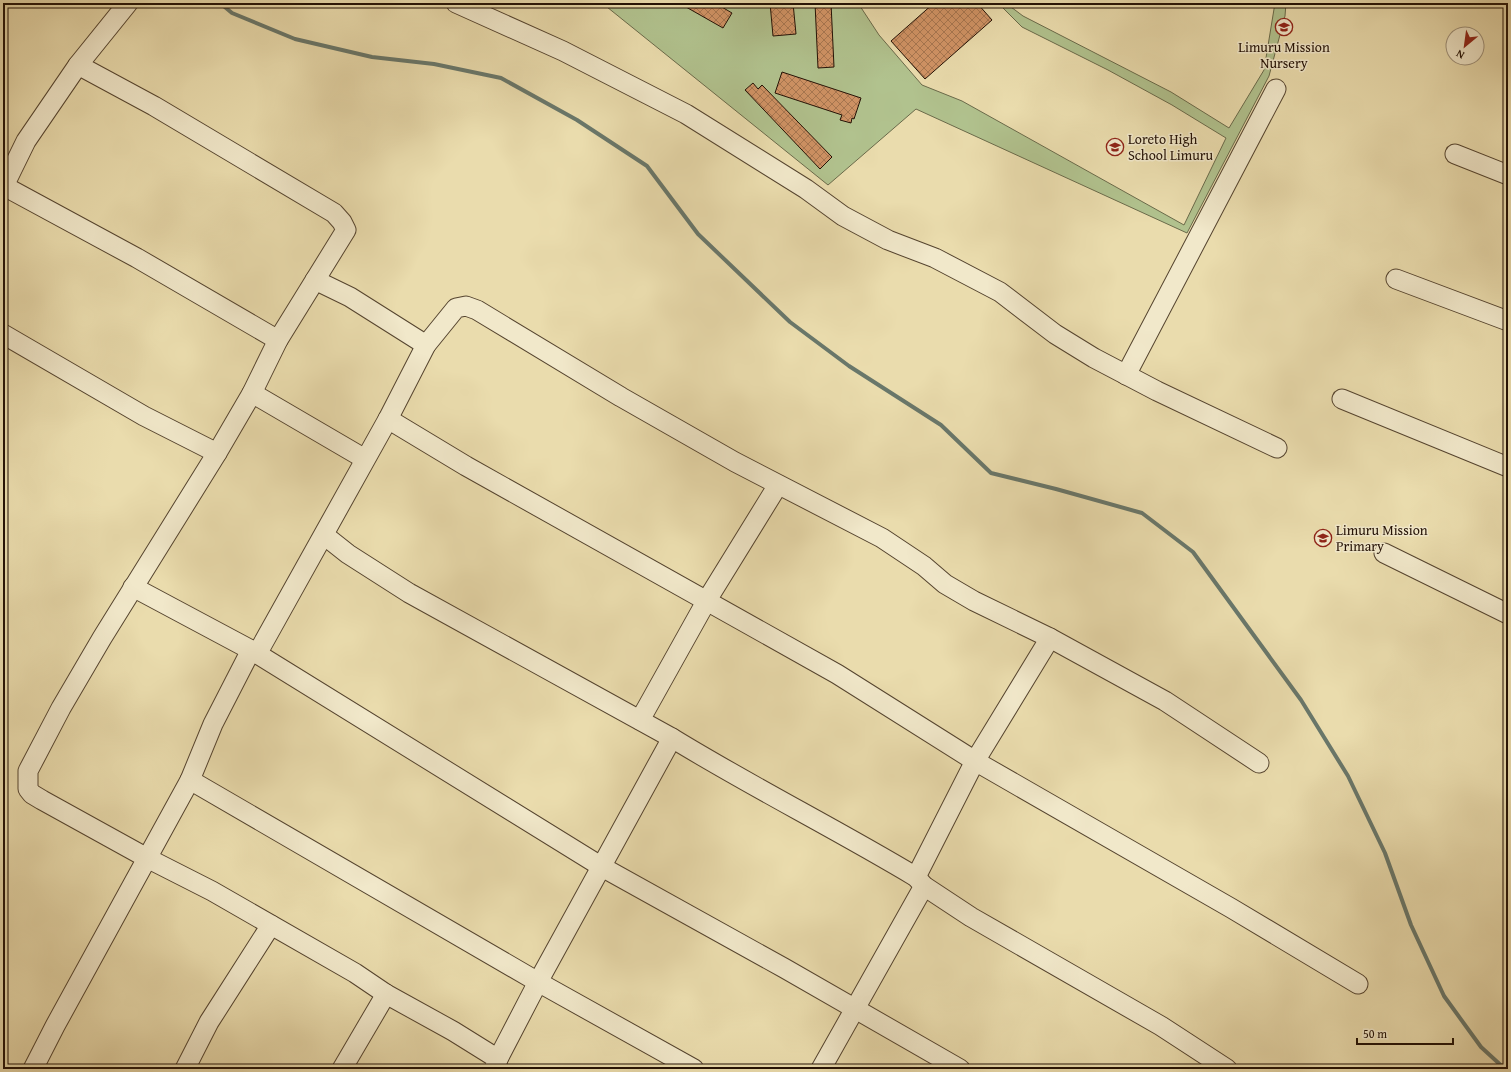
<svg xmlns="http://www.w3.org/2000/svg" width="1511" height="1072" viewBox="0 0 1511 1072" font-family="'Gentium Book Plus',serif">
<defs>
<pattern id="building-cross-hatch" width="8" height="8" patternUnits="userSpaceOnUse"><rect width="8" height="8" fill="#d09365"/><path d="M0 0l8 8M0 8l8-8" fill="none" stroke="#a87751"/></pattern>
</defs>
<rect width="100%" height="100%" fill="#eadcad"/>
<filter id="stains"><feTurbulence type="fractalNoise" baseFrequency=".005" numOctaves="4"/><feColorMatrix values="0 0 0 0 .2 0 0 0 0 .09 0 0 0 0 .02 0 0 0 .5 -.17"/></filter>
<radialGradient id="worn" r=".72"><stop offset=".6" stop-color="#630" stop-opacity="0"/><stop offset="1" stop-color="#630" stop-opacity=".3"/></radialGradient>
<path fill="#b1c28e" stroke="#6a6a4a" d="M 602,3 L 858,3 L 879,35 L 922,85 L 962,101 L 1184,225 L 1226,138 L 1172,105 L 1108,70 L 1022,27 L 998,3 L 1008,3 L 1011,7 L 1023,16 L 1171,92 L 1229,128 L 1264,70 L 1275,3 L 1286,3 L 1285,16 L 1269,76 L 1187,233 L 916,109 L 828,185 Z"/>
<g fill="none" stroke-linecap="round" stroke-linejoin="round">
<path stroke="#69776a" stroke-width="4" d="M 220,3 L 232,13 L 295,39 L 372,57 L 434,64 L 501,78 L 577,120 L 647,166 L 698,234 L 790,322 L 849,366 L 941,425 L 991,473 L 1056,489 L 1142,513 L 1193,552 L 1301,700 L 1348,776 L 1385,853 L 1411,925 L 1444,996 L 1481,1047 L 1505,1069"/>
</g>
<g fill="url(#building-cross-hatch)" stroke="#231105">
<path d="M 679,3 L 715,3 L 732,13 L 723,28 Z"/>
<path d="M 770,3 L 793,3 L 796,34 L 773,36 Z"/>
<path d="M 815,3 L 831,3 L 834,67 L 818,68 Z"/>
<path d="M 934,3 L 977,3 L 992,20 L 925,79 L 891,41 Z"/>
<path d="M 782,72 L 861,98 L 854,119 L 852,118 L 851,123 L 840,120 L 842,115 L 775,93 Z"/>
<path d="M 753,83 L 758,89 L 762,85 L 832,157 L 820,169 L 745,90 Z"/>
</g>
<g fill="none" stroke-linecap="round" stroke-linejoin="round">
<defs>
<g id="minor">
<path d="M 456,3 L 563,51 L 686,114 L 806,189 L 843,216 L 888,240 L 935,258 L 1000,292 L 1055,334 L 1094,358 L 1157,391 L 1277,448"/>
<path d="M 78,65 L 154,106 L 334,213 L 342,222 L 346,230 L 278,340 L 252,393 L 217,453 L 102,638 L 61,708 L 28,771 L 28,789 L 32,794 L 42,800 L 147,858 L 212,891 L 355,973 L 386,994 L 453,1031 L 498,1059 L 494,1069"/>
<path d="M 1455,154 L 1508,175"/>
<path d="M 4,186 L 137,258 L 278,340"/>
<path d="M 3,188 L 26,141 L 78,65 L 128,3"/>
<path d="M 1396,279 L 1508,321"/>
<path d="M 315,280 L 350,297 L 426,345"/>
<path d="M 3,334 L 144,416 L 217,453"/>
<path d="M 1126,375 L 1276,89"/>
<path d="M 252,393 L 365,459"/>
<path d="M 1342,399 L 1508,467"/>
<path d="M 388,419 L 466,466 L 837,674 L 975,761 L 1231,908 L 1358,984"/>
<path d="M 324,535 L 348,554 L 409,593 L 672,738 L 538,982 L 498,1059"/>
<path d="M 1384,553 L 1508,614"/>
<path d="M 133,587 L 251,650 L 602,867 L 784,968 L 960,1069"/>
<path d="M 251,650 L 213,724 L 190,780 L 538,982 L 694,1069"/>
<path d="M 257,654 L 388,419 L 426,345 L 456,308 L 466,306 L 477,310 L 621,397 L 735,462 L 882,538 L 924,566 L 945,584 L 974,601 L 1050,638 L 1165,701 L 1259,763"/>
<path d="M 640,720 L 707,600 L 778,485"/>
<path d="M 672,738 C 752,787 836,829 916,877 L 924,886 L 971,917 L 1161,1026 L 1227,1069"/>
<path d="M 916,877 L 975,761 L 1050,638"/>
<path d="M 33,1069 L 55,1026 L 190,780"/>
<path d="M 185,1069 L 209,1022 L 271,925"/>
<path d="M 342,1069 L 386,994"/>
<path d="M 821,1069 L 924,886"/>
</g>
</defs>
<use href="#minor" stroke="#55442f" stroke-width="21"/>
<use href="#minor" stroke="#f1e8ca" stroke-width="19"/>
</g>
<defs>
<symbol id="school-ring" viewBox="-11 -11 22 22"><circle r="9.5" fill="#f1e8ca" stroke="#8f2418" stroke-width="1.5"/><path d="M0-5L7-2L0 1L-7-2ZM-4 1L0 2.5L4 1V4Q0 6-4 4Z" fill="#8f2418"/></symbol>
</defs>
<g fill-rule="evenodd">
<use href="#school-ring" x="1274" y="17" width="20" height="20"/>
<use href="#school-ring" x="1105" y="137" width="20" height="20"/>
<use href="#school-ring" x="1313" y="528" width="20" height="20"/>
</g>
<g text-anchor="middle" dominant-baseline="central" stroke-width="3" stroke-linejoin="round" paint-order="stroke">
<g font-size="14" fill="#231105" stroke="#f1e8ca" text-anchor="start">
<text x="1284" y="47" text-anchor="middle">Limuru Mission<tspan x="1284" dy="16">Nursery</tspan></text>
<text x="1128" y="139">Loreto High<tspan x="1128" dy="16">School Limuru</tspan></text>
<text x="1336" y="530">Limuru Mission<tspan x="1336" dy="16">Primary</tspan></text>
</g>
</g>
<rect width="1511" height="1072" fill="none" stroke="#eadcad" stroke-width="16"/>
<rect x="4" y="4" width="1503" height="1064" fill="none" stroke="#231105" stroke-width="2"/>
<rect x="8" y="8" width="1495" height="1056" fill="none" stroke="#231105"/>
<g transform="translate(1465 46) rotate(209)"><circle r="19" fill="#f1e8ca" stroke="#9f927b"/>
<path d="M0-3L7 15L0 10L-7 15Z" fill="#8f2418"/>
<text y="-6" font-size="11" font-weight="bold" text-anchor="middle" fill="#231105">N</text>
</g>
<path d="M1357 1038v6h96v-6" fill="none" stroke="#231105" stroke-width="2"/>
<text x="1363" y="1038" font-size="12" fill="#231105" stroke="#f1e8ca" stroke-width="3" paint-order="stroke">50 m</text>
<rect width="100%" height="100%" filter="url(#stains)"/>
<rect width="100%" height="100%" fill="url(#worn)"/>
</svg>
